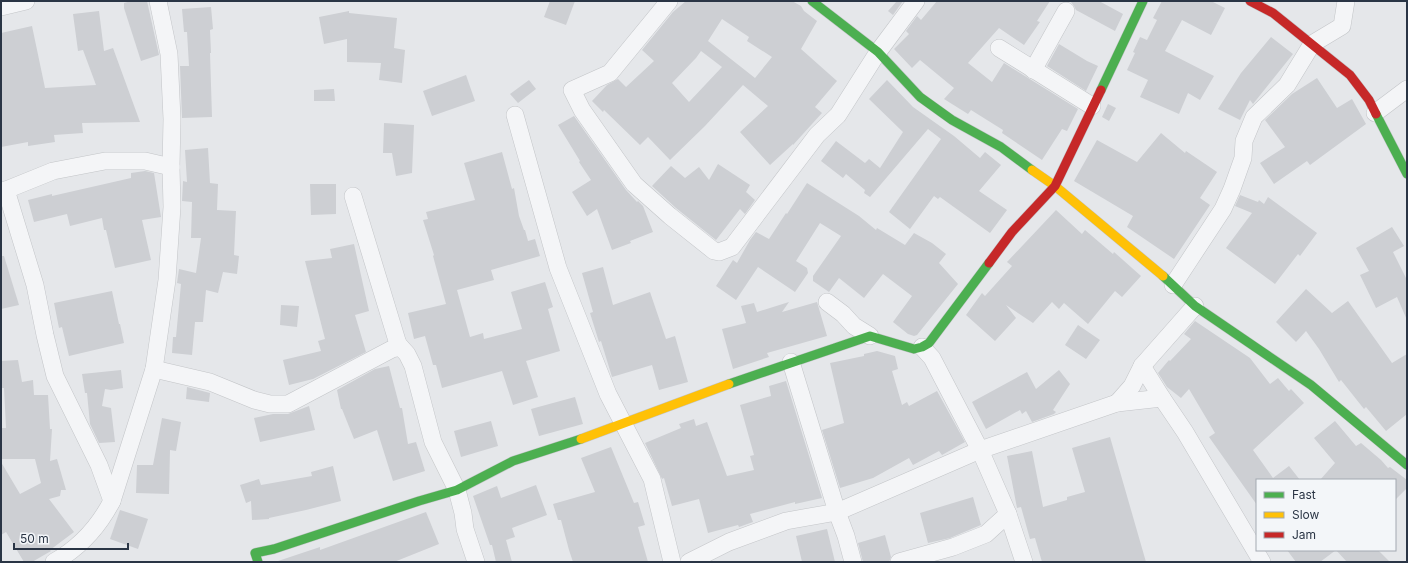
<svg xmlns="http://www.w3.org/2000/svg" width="1408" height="563" viewBox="0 0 1408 563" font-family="Inter,sans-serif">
<rect width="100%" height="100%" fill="#e5e7ea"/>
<g fill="#cdcfd3" fill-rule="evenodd">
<path d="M 131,1 L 147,1 L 159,55 L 141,61 L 124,8 L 124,3 Z"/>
<path d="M 550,1 L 575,1 L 566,25 L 544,17 Z"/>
<path d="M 686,1 L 792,1 L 801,6 L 804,11 L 817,21 L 801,49 L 837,81 L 815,107 L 822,113 L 793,145 L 793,144 L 770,165 L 740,132 L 768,106 L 743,85 L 705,126 L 670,160 L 648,137 L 640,145 L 604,110 L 603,112 L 592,101 L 607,85 L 618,79 L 626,87 L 654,61 L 642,50 L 673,12 ZM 722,19 L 749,37 L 747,41 L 772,57 L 755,78 L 708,41 ZM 701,51 L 722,67 L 689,102 L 672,83 L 696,58 Z"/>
<path d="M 897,1 L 903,1 L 893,15 L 888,11 Z"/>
<path d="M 937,1 L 1050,1 L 1037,21 L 1040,22 L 1024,45 L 999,28 L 968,63 L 992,82 L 1004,63 L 1078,109 L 1067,131 L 1062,129 L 1042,160 L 1002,133 L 1003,130 L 971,110 L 968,114 L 944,99 L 954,88 L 920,60 L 912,68 L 894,49 L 909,34 L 906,31 L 917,16 L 921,20 Z"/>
<path d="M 1058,1 L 1099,1 L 1123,14 L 1115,31 L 1076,10 L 1074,6 L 1071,2 L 1065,1 L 1061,2 Z"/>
<path d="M 1162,1 L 1211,1 L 1225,8 L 1211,35 L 1182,20 L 1165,51 L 1214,76 L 1200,100 L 1188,93 L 1179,114 L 1140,97 L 1148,80 L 1127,70 L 1135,53 L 1133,52 L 1140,37 L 1147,40 L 1157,20 L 1153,18 Z"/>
<path d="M 211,7 L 213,29 L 210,30 L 211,53 L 210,53 L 212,117 L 182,118 L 180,66 L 189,66 L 187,32 L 184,32 L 182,9 Z"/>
<path d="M 99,11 L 104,51 L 113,48 L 140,122 L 82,123 L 83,133 L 54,135 L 55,142 L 28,146 L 28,142 L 1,147 L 1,33 L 32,26 L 45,88 L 96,85 L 83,50 L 78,51 L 73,14 Z"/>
<path d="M 349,11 L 349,13 L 397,18 L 394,48 L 405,50 L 402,83 L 379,80 L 381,63 L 347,62 L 347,39 L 324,44 L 319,17 Z"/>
<path d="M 1271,37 L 1293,54 L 1253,104 L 1250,100 L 1240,120 L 1218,109 L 1241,73 Z"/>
<path d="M 1059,44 L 1087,61 L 1098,66 L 1086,91 L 1047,66 Z"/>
<path d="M 466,75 L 475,101 L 432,116 L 423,91 Z"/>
<path d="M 1317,78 L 1337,108 L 1352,99 L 1366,124 L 1310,165 L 1307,161 L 1274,184 L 1260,163 L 1285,147 L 1265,120 L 1292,94 Z"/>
<path d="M 529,80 L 536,89 L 518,103 L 510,94 Z"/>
<path d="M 887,80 L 913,107 L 954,136 L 980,158 L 985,152 L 1001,165 L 979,191 L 1007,210 L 990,233 L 940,197 L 938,199 L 934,196 L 910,229 L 889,212 L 941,139 L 928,129 L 870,197 L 864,193 L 865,190 L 846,174 L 843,178 L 821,161 L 836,141 L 865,163 L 869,159 L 880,168 L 903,132 L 869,99 Z"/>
<path d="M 334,89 L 335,101 L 314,101 L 314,90 Z"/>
<path d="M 1108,104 L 1116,108 L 1109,121 L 1102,117 Z"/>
<path d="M 574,116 L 626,190 L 637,202 L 638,201 L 643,206 L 653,232 L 630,241 L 631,243 L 612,250 L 597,209 L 587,216 L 572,192 L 591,180 L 579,162 L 580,161 L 558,125 Z"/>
<path d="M 384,123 L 414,125 L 412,173 L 396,176 L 392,153 L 383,153 Z"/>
<path d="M 1161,133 L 1185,153 L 1186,151 L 1217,172 L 1200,198 L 1210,205 L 1174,259 L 1127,227 L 1133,216 L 1074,181 L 1097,140 L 1137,162 Z"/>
<path d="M 208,148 L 210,183 L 218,184 L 217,210 L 236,211 L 234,255 L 239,256 L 237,274 L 223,272 L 218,293 L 206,290 L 203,322 L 195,322 L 192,355 L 172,353 L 173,337 L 176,337 L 181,284 L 177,283 L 179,269 L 196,273 L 201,238 L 191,238 L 192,202 L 182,201 L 183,181 L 187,182 L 185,150 Z"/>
<path d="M 502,152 L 512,189 L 514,188 L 519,216 L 524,230 L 525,230 L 528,241 L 535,239 L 540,256 L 491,270 L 494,280 L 457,290 L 470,337 L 483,333 L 484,339 L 522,329 L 511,292 L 545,282 L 553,307 L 548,309 L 560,351 L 526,361 L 538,397 L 513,405 L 502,371 L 442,388 L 436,365 L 433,365 L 425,336 L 414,339 L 408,313 L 446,304 L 433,256 L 434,255 L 423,220 L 428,219 L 426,212 L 475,200 L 464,163 Z"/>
<path d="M 718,164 L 750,185 L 746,192 L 755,200 L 745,214 L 740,209 L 716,240 L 676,208 L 652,186 L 671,166 L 685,178 L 699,167 L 709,180 Z"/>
<path d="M 145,171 L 154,173 L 161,217 L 142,220 L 151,260 L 115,268 L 106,230 L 104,230 L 102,218 L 70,226 L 67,214 L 34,222 L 28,200 L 52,194 L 52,196 L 131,178 L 131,173 Z"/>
<path d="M 807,183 L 859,216 L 876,230 L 877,228 L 905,245 L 914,233 L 932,243 L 946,254 L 939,263 L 958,284 L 917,335 L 914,336 L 908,334 L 893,322 L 912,296 L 883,274 L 864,298 L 839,278 L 829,292 L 813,281 L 813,276 L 841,236 L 820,223 L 796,261 L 807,268 L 808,273 L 795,292 L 758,267 L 736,300 L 716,286 L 733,260 L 737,263 L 750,240 L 756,232 L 769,239 L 786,213 L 787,214 Z"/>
<path d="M 310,184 L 336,184 L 336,214 L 311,215 Z"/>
<path d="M 1240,195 L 1258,202 L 1259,200 L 1264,204 L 1268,197 L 1317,233 L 1300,256 L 1298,254 L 1275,284 L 1226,248 L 1252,213 L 1235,206 Z"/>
<path d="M 1056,210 L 1082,234 L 1085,230 L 1113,254 L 1114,252 L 1141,276 L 1122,297 L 1115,291 L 1088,324 L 1064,303 L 1059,309 L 1052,302 L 1033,323 L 1006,305 L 1016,318 L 995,341 L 966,315 L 982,293 L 985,296 L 1012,266 L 1007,262 Z"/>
<path d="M 1392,227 L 1404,246 L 1393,252 L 1407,280 L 1407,320 L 1397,297 L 1376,308 L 1360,275 L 1369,271 L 1356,248 Z"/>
<path d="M 354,244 L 369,311 L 355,315 L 366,352 L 313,379 L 289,385 L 283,360 L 321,351 L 318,341 L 325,339 L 305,261 L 332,258 L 330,249 Z"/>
<path d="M 1,256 L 4,256 L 19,305 L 1,309 Z"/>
<path d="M 603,267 L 613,305 L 650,292 L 666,339 L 675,336 L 688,382 L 659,390 L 652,365 L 612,377 L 601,341 L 599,342 L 590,313 L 593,312 L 582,273 Z"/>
<path d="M 1306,289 L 1332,313 L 1348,301 L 1392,363 L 1407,354 L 1407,414 L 1386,431 L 1366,407 L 1364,409 L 1341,380 L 1339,382 L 1319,349 L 1306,331 L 1296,342 L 1276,322 Z"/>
<path d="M 112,291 L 119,324 L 120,324 L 124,343 L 69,356 L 62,327 L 59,328 L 54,303 Z"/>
<path d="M 789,302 L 782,312 L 817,302 L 827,336 L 767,353 L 769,357 L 733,369 L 722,329 L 746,323 L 741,306 L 754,303 L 757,312 Z"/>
<path d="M 281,305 L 299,306 L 297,327 L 280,325 Z"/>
<path d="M 1195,321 L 1250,358 L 1270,384 L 1278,378 L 1289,391 L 1291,389 L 1304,403 L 1253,450 L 1273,478 L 1289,466 L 1300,480 L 1257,480 L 1257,505 L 1209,437 L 1215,433 L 1189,389 L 1181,398 L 1167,387 L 1158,373 L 1169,360 L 1170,361 L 1191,339 L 1184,334 Z"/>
<path d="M 1078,325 L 1100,340 L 1086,359 L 1065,345 Z"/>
<path d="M 877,351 L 895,356 L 898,369 L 892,371 L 902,405 L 907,402 L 909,406 L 937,391 L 965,442 L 942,455 L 939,451 L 913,465 L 909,458 L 873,478 L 840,488 L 822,430 L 844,423 L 830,363 L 864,356 L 864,354 Z"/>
<path d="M 18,360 L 22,382 L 33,380 L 34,395 L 48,395 L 50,429 L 52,429 L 50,461 L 57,459 L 66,490 L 61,490 L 60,496 L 49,499 L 74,532 L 50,550 L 51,551 L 32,562 L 24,562 L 6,532 L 1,535 L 1,462 L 20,494 L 41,483 L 35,459 L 1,459 L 1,428 L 6,428 L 4,388 L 1,388 L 1,361 Z"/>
<path d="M 389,366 L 400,408 L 402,408 L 408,444 L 416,442 L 425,471 L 393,481 L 377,430 L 354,439 L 342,409 L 341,409 L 337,390 L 375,369 Z"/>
<path d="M 121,370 L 123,388 L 111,390 L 105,389 L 102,406 L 111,408 L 115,442 L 99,443 L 90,424 L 87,393 L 85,393 L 82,374 Z"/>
<path d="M 1059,370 L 1070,384 L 1053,410 L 1056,412 L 1054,414 L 1032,422 L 1026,411 L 1022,414 L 1020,410 L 986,429 L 972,402 L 1027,372 L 1036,389 Z"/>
<path d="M 786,381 L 822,498 L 795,504 L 795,502 L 750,514 L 753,522 L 739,527 L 738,525 L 708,533 L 699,499 L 672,506 L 664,478 L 662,479 L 645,443 L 681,428 L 679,424 L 694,419 L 696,426 L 707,422 L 727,476 L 754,470 L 750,456 L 754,455 L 740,405 L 771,396 L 769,386 Z"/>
<path d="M 187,387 L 210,393 L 209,402 L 186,399 Z"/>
<path d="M 575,397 L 583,424 L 539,436 L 531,409 Z"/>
<path d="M 309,406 L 315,430 L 260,442 L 254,418 L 273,414 L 288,414 Z"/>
<path d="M 162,418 L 181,422 L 176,451 L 170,450 L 169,494 L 136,493 L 137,465 L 153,465 Z"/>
<path d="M 491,421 L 498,446 L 461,457 L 454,431 Z"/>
<path d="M 1335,421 L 1356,446 L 1361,443 L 1381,460 L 1388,468 L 1390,467 L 1407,480 L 1407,488 L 1395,500 L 1395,480 L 1320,480 L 1335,463 L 1314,438 Z"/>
<path d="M 1110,437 L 1146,562 L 1042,562 L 1035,538 L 1030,539 L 1021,507 L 1017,508 L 1007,456 L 1032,451 L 1043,507 L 1067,500 L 1067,497 L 1085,492 L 1072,448 Z"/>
<path d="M 611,447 L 634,503 L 638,502 L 645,525 L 638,527 L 648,562 L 573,562 L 569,550 L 561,520 L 558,520 L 553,504 L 595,492 L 581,458 Z"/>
<path d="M 333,466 L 341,501 L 306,510 L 269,518 L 269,519 L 252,520 L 251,501 L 246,503 L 240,485 L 259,479 L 261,485 L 312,476 L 311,472 Z"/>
<path d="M 536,485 L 547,515 L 512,528 L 515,537 L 506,540 L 512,562 L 496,562 L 492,545 L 490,545 L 473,496 L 497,486 L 501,498 Z"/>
<path d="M 973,497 L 981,525 L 950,538 L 928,543 L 920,513 Z"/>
<path d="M 120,510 L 148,519 L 138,549 L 110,539 Z"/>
<path d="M 426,512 L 439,544 L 394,562 L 275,562 L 320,547 L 320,550 Z"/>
<path d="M 827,529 L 835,562 L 802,562 L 796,536 Z"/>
<path d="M 885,535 L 891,557 L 889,562 L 863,562 L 858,543 Z"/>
<path d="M 1287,550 L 1378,550 L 1390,562 L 1347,562 L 1336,550 L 1320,562 L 1296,562 Z"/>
</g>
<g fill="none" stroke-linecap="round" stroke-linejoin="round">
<defs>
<g id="street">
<path d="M 669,1 L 610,73 L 572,90 L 582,110 L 634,184 L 670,216 L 714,251 L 719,252 L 732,247 L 817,135 L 838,115 L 878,52 L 916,1"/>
<path d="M 1,7 L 26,1"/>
<path d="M 999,48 L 1092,106"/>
<path d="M 1033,70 L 1066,11"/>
<path d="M 1375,113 L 1407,89"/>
<path d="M 515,115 L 558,268 L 608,394 L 652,479 L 672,562"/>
<path d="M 6,190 L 35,285 L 45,335 L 55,376 L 99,465 L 112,501"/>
<path d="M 1,192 L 53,171 L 105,161 L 145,161 L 171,167"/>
<path d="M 353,196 L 398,344"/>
<path d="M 1173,285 L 1223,209 L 1232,189 L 1243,158 L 1244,141 L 1254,117 L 1287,85 L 1312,44 L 1342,26 L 1346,1"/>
<path d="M 827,302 L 843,314 L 854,326 L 870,336"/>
<path d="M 922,347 L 932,358 L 980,450 L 1008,514 L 1024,562"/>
<path d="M 791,362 L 837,512 L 846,536 L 853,562"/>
<path d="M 1142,366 L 1162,398 L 1185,432 L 1262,562"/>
<path d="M 154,369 L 210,382 L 254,400 L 270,404 L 288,404 L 392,349 L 397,348 L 398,344 L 407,354 L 413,366 L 433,442 L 457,490 L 463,513 L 465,529 L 476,562"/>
<path d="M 1117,403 L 1132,386 L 1142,366 L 1195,306"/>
<path d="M 54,562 C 79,548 99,526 112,501 L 154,369 L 167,280 L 172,207 L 171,167 L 172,119 L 169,54 L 158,1"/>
<path d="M 689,562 L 729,542 L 786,521 L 837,512 L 980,450 L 1117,403 L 1162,398"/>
<path d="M 899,562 L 953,547 L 986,534 L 1008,514"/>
</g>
<g id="fast">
<path d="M 812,1 L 878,52 L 920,97 L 952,120 L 1001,147 L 1032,170"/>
<path d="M 1101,90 L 1143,1"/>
<path d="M 1376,114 L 1407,174"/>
<path d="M 1163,276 L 1195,306 L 1311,385 L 1407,465"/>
<path d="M 729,384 L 870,336 L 914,349 L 922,347 L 929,343 L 989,263"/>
<path d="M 258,562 L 255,553 L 274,549 L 419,501 L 457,490 L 513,461 L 581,439"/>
</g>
<g id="slow">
<path d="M 1032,170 L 1055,186 L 1163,276"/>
<path d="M 581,439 L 729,384"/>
</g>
<g id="jam">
<path d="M 1250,1 L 1273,13 L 1350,75 L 1369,100 L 1376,114"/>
<path d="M 989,263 L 1012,232 L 1055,186 L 1101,90"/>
</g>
</defs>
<use href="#street" stroke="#c3c5c8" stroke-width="18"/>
<use href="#fast" stroke="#c3c5c8" stroke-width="10"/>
<use href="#slow" stroke="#c3c5c8" stroke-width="10"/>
<use href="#jam" stroke="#c3c5c8" stroke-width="10"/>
<use href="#street" stroke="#f4f5f7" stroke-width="17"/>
<use href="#fast" stroke="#4caf50" stroke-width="9"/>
<use href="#slow" stroke="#ffc107" stroke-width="9"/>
<use href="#jam" stroke="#c62828" stroke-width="9"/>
</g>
<rect width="1408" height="563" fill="none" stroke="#2a3545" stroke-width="4"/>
<rect x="1256" y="479" width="140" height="72" fill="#f3f6f9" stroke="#a3a9b1"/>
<rect x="1264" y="492" width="20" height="6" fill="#4caf50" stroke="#a3a9b1"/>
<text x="1292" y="499" font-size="12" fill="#2a3545">Fast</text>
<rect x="1264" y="512" width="20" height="6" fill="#ffc107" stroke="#a3a9b1"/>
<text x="1292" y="519" font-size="12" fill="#2a3545">Slow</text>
<rect x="1264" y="532" width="20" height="6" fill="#c62828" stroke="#a3a9b1"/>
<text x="1292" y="539" font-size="12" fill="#2a3545">Jam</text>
<path d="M14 543v6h114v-6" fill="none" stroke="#2a3545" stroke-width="2"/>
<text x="20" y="543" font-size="12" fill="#2a3545" stroke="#f3f6f9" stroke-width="3" paint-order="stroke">50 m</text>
</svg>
